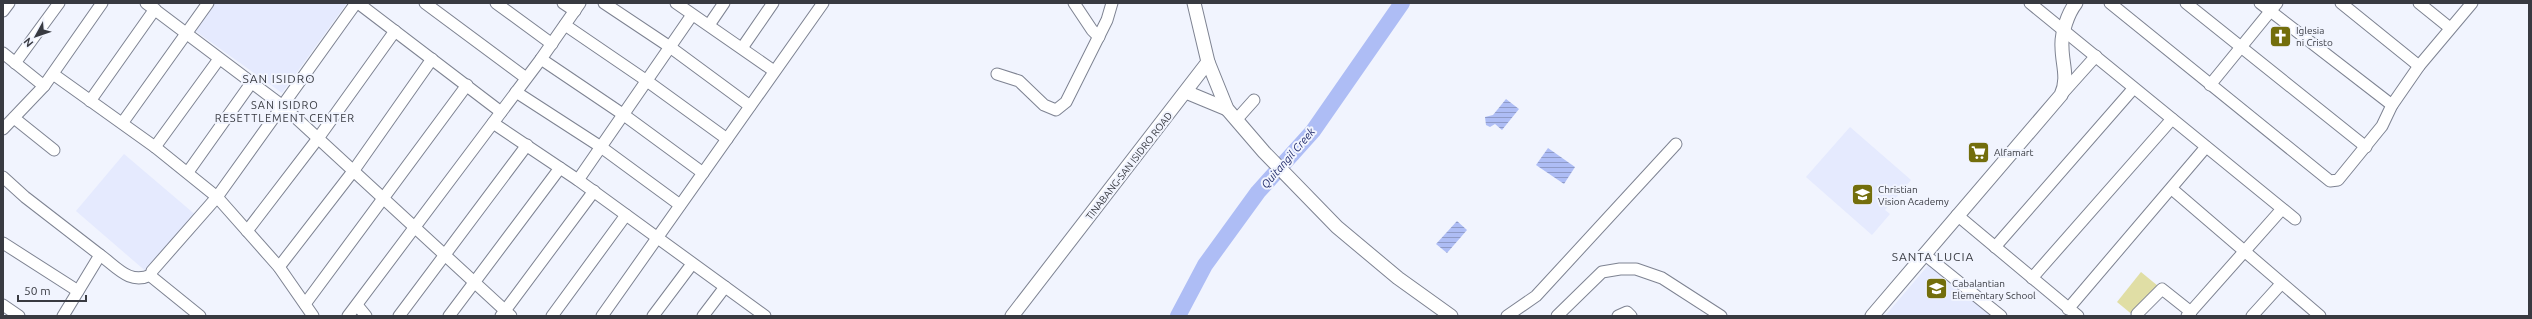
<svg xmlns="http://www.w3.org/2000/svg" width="2532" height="319" viewBox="0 0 2532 319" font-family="Ubuntu,sans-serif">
<defs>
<pattern id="water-rules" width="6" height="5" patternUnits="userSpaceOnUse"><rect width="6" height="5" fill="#aebdf5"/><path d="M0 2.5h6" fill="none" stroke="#8f9bc8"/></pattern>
</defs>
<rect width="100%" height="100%" fill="#f1f4fe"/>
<g fill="#e5eafe">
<path d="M 213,3 L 347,3 L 282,93 L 194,30 Z"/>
<path d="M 1850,127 L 1911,180 L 1885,210 L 1890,214 L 1872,235 L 1806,177 Z"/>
<path d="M 124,154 L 198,217 L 149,274 L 76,211 Z"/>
<path d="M 1931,262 L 1996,316 L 1885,316 Z"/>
</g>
<path fill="#e0dea5" d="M 2141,272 L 2158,286 L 2134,316 L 2117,302 Z"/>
<g fill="url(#water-rules)">
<path d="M 1506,99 L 1519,109 L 1502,130 L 1495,124 L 1490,127 L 1486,125 L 1485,117 L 1493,115 Z"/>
<path d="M 1548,148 L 1575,167 L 1564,184 L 1536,165 Z"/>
<path d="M 1457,221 L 1467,230 L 1447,253 L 1436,244 Z"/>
</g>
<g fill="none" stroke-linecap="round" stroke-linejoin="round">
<path stroke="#aebdf5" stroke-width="16" d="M 1178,316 L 1205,265 L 1258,192 L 1313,131 L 1402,3"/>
<defs>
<g id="minor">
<path d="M 146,3 L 284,107 L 511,316"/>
<path d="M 358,3 L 501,112"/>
<path d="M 425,3 L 526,78"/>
<path d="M 496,3 L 552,44"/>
<path d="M 563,3 L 575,11"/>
<path d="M 604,3 L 670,47 L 750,106"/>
<path d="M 676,3 L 774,71"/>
<path d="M 1074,3 L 1092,30 L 1099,37"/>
<path d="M 2030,3 L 2295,219"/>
<path d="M 2110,3 L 2330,181 L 2338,180 L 2382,126 L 2392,105 L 2419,66 L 2472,3"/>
<path d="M 2186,3 L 2366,147"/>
<path d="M 2260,3 L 2392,105"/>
<path d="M 2341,3 L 2419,66"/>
<path d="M 2419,3 L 2450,28"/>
<path d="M 3,11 L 9,3"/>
<path d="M 565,25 L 647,81 L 727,139"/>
<path d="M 709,25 L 724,3"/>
<path d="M 742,48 L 773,3"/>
<path d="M 3,53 L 44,86"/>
<path d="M 541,59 L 624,115 L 703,173"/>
<path d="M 15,63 L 59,3"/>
<path d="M 53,74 L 155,147 L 217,197 L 279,267 L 313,316"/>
<path d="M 997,74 L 1019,81 L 1044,105 L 1056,110 L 1066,102 L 1107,20 L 1112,3"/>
<path d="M 2210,85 L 2277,3"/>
<path d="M 516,92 L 601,147 L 680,205"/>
<path d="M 2061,95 L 2096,56"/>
<path d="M 90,101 L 155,9"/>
<path d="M 14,118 L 54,150"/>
<path d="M 1237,119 L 1254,100"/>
<path d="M 123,122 L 208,3"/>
<path d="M 493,123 L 578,180 L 765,316"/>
<path d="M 3,129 L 44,86 L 102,3"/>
<path d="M 155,147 L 219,59"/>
<path d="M 188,172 L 252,82"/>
<path d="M 3,177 L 25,197 L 100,255 L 63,316"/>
<path d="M 578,180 L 692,15"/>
<path d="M 2172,189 L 2320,316"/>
<path d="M 1957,215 L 2078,316"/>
<path d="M 247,231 L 319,137 L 395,31"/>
<path d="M 3,243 L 78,291"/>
<path d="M 1995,247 L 2133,89"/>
<path d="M 1924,254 L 2001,316"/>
<path d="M 100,255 C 117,267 129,285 151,275"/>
<path d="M 279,267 L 354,170 L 432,59"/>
<path d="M 2032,278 L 2172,119"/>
<path d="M 305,304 L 467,85"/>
<path d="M 3,305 L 19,316"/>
<path d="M 357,305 L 366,316"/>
<path d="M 2068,309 L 2206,147"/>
<path d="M 2137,314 L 2162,289 L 2191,312"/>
<path d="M 200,316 L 153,278 L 151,275 L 152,271 L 217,197 L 356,3"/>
<path d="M 348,316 L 541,59 L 580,3"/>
<path d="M 399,316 L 527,145"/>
<path d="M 449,316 L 560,168"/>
<path d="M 501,316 L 594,191"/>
<path d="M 552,316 L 626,215"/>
<path d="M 602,316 L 823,3"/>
<path d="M 653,316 L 692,264"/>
<path d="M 703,316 L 725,287"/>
<path d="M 1507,316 L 1536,296 L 1676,144"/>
<path d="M 1557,316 L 1602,272 L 1620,269 L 1636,269 L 1662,278 L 1721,316"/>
<path d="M 1618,316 L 1627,312 L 1631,316"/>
<path d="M 2187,316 L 2282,209"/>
<path d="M 2252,316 L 2281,284"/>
</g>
<g id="tertiary">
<path d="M 1208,62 L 1227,109 L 1264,152 L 1337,227 L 1398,278 L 1451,316"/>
<path d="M 1186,92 L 1227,109"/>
<path d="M 1012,316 L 1208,62 L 1194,3"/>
<path d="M 1872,316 L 2061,95 C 2069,78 2062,64 2062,47 C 2061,33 2068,13 2076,3"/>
</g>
</defs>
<use href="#minor" stroke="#7e8392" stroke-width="13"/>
<use href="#tertiary" stroke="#7e8392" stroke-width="15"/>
<use href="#minor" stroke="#fff" stroke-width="11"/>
<use href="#tertiary" stroke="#fff" stroke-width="13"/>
</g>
<defs>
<symbol id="church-square" viewBox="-11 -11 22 22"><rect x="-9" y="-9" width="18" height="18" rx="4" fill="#736e0c" stroke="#f1f4fe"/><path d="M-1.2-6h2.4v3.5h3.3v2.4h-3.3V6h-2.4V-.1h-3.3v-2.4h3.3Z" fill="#fff"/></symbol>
<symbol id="supermarket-square" viewBox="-11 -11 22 22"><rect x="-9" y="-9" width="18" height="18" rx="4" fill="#736e0c" stroke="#f1f4fe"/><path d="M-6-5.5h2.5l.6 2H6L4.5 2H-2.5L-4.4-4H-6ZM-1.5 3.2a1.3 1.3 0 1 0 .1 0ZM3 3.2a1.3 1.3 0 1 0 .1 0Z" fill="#fff"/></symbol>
<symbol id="school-square" viewBox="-11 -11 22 22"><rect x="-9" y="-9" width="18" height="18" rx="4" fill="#736e0c" stroke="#f1f4fe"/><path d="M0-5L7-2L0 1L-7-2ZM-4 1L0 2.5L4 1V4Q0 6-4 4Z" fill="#fff"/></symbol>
</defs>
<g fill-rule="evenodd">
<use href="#church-square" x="2268" y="24" width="25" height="25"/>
<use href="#supermarket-square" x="1966" y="140" width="25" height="25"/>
<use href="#school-square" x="1850" y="182" width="25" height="25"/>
<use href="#school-square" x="1924" y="276" width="25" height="25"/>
</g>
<g text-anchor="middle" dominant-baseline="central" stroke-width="4" stroke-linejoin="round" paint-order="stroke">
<g font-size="10" fill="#383a41" stroke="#f1f4fe" text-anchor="start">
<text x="2296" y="30">Iglesia<tspan x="2296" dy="12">ni Cristo</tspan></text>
<text x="1994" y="152">Alfamart</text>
<text x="1878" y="189">Christian<tspan x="1878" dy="12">Vision Academy</tspan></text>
<text x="1952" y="283">Cabalantian<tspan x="1952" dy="12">Elementary School</tspan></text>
</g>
<g font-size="10" fill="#383a41" stroke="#f1f4fe">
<text transform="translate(1129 166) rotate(-52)">TINABANG-SAN ISIDRO ROAD</text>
</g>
<g font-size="11" letter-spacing="1" fill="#383a41" stroke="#f1f4fe">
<text x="285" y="105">SAN ISIDRO<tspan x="285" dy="13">RESETTLEMENT CENTER</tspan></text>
</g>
<g font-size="11" font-style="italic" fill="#232d6c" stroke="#f1f4fe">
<text transform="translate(1288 158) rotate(-49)">Quitangil Creek</text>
</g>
<g font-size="12" letter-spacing="1" fill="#383a41" stroke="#f1f4fe">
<text x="279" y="78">SAN ISIDRO</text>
<text x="1933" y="256">SANTA LUCIA</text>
</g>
</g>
<rect width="2532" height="319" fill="none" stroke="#383a41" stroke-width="8"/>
<g transform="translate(36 36) rotate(230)" stroke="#f1f4fe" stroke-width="3" paint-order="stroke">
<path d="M0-3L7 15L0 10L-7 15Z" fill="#383a41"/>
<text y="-6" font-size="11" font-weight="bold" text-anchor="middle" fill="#383a41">N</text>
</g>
<path d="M18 295v6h68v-6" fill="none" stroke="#383a41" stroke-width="2"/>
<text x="24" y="295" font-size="12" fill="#383a41" stroke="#f1f4fe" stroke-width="3" paint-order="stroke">50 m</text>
</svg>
